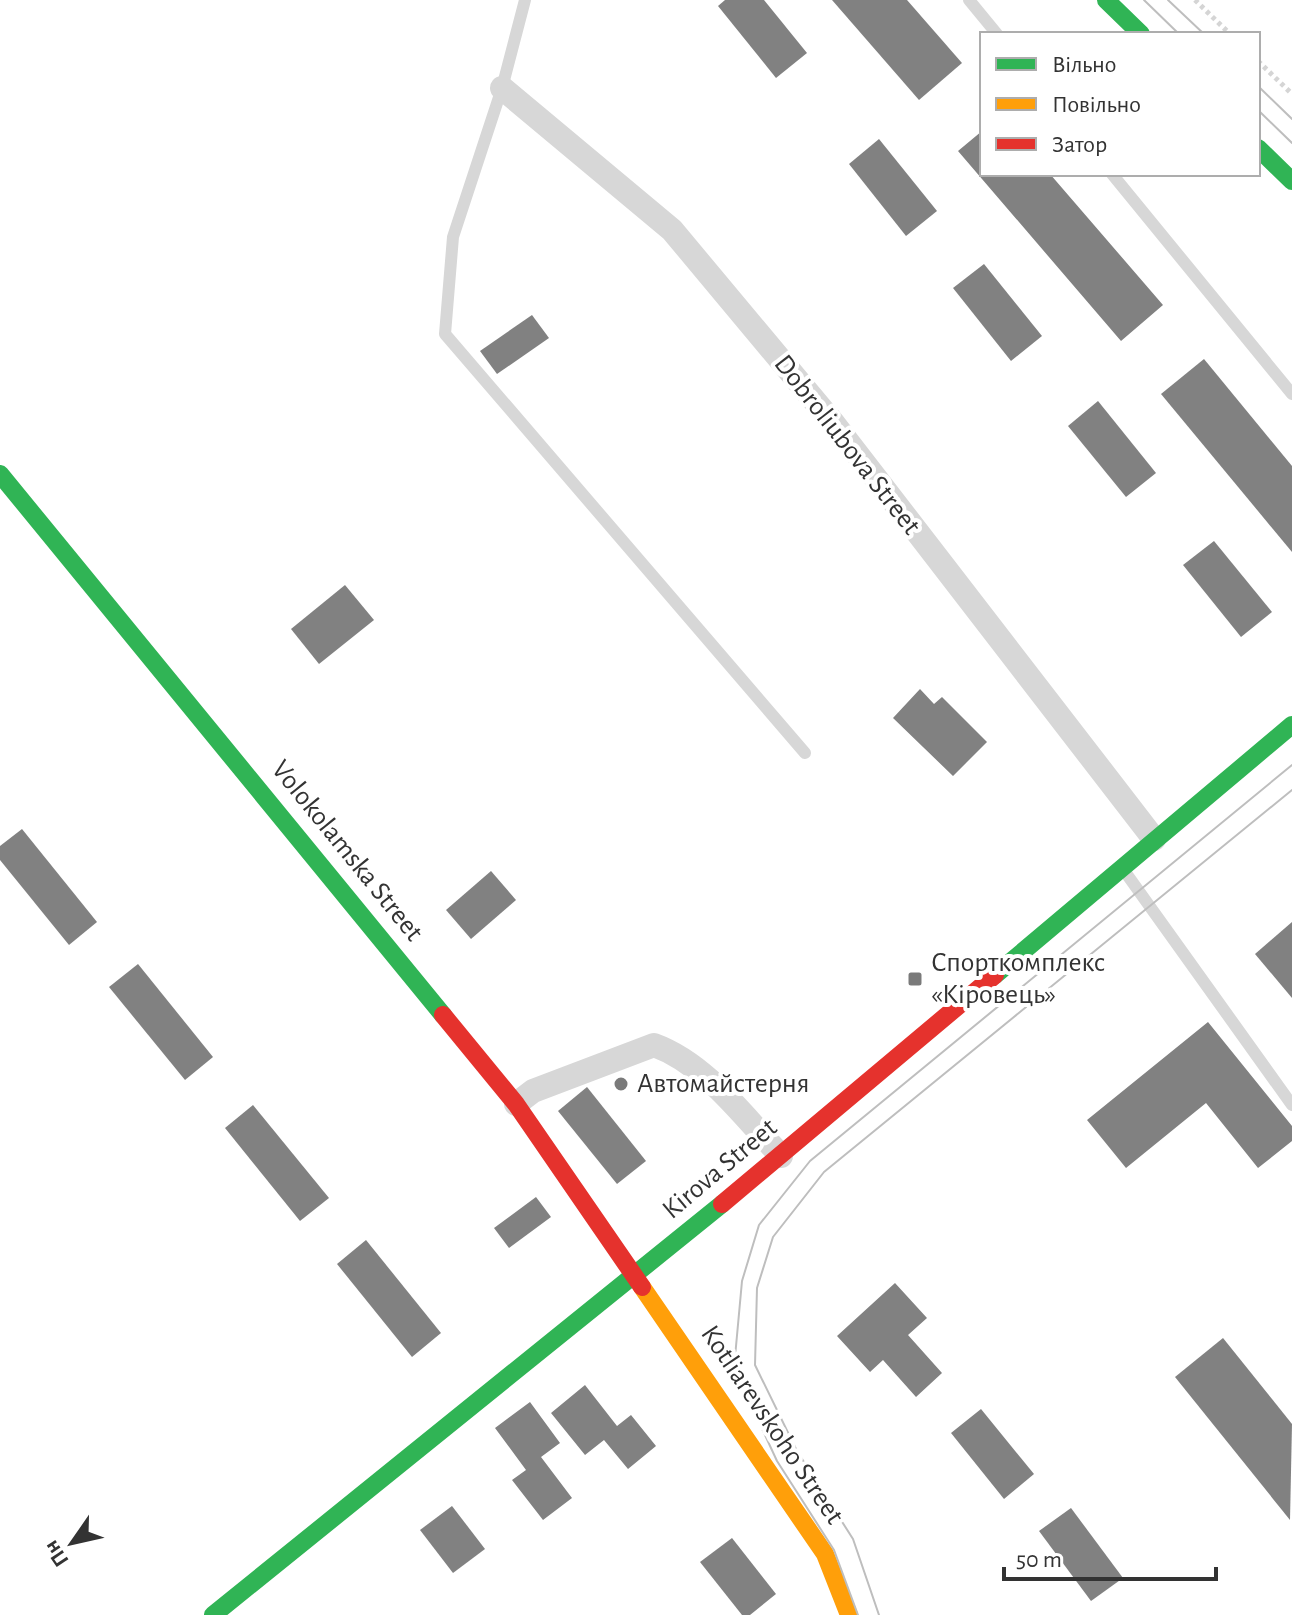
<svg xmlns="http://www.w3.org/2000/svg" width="1292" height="1615" viewBox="0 0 1292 1615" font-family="'Alegreya Sans',sans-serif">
<rect width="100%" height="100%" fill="#fff"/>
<g fill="#818181">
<path d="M 725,0 L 764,0 L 807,53 L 776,78 L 718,6 Z"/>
<path d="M 832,0 L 907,0 L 962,63 L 919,100 Z"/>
<path d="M 982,131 L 982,174 L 1050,174 L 1163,305 L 1121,341 L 958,151 Z"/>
<path d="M 879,139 L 937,211 L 906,236 L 849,164 Z"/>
<path d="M 984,264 L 1042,336 L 1011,361 L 953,288 Z"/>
<path d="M 532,315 L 549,338 L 497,374 L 480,351 Z"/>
<path d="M 1204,359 L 1292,466 L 1292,552 L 1161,394 Z"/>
<path d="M 1098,401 L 1156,473 L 1126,497 L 1068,426 Z"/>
<path d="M 1214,541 L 1272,612 L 1241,637 L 1183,565 Z"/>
<path d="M 345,585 L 374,620 L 319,664 L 291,629 Z"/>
<path d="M 920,689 L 934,704 L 942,697 L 987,742 L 953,776 L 893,718 Z"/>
<path d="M 22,829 L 97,922 L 69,945 L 0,860 L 0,846 Z"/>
<path d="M 491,871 L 516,900 L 471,939 L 446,910 Z"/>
<path d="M 1292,922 L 1292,998 L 1255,954 Z"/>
<path d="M 138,964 L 213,1057 L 185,1080 L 109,987 Z"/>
<path d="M 1208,1022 L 1292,1126 L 1292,1141 L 1258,1168 L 1206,1103 L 1126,1168 L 1087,1120 Z"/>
<path d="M 587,1087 L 646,1161 L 617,1184 L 558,1111 Z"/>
<path d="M 253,1105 L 329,1198 L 300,1221 L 225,1128 Z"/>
<path d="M 536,1197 L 551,1217 L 509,1248 L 494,1228 Z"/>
<path d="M 366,1240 L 441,1333 L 412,1357 L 337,1264 Z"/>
<path d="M 895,1283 L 927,1318 L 908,1335 L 942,1373 L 916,1397 L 883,1360 L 870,1372 L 837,1336 Z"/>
<path d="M 1223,1338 L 1292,1424 L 1290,1520 L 1175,1377 Z"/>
<path d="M 585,1385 L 617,1426 L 631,1415 L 656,1446 L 628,1469 L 604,1440 L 585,1455 L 551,1413 Z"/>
<path d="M 530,1402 L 560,1443 L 541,1457 L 572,1498 L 543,1520 L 512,1480 L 526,1470 L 495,1428 Z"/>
<path d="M 981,1409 L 1034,1474 L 1004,1499 L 951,1433 Z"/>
<path d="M 452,1506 L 485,1549 L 453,1573 L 420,1530 Z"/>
<path d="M 1071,1508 L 1123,1578 L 1091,1601 L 1039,1531 Z"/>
<path d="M 732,1538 L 776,1594 L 750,1615 L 742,1615 L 700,1562 Z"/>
</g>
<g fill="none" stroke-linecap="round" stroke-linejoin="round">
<g stroke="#d5d5d5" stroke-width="5" stroke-dasharray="4 4" stroke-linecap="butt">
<path d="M 1195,0 L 1230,34"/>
<path d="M 1258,61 L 1292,94"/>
</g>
<g stroke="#d7d7d7" stroke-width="12">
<path d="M 525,0 L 502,88 L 453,237 L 445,334 L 805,753"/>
<path d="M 969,0 L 997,34"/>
<path d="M 1112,174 L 1292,394"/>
<path d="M 1123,869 L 1292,1105"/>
</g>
<g stroke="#d7d7d7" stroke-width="24">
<path d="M 502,88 L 672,230 L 834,424 L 1154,839"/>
<path d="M 516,1104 L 533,1091 L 654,1045 C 706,1064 743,1116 781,1156"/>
</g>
<g stroke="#30b455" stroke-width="18">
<path d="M 1106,0 L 1141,34"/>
<path d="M 1258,148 L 1292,181"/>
<path d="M 0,474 L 443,1015"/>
<path d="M 995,975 L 1292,725"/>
<path d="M 213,1615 L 722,1204"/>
</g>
<path stroke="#ff9f0a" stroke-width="18" d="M 642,1287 L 825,1554 L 849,1615"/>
<g stroke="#e5322d" stroke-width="18">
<path d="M 443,1015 L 516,1104 L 642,1287"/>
<path d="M 722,1204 L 995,975"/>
</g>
<g stroke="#bebebe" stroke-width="2">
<path d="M 1144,0 L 1179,34"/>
<path d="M 1168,0 L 1204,34"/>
<path d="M 1258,86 L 1292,119"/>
<path d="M 1258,110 L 1292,143"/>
<path d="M 858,1615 L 834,1550 L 777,1461 L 734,1368 L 742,1281 L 759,1225 L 810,1161 L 1292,765"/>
<path d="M 879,1615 L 853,1539 L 797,1451 L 755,1365 L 757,1288 L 773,1237 L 824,1172 L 1292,790"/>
</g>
</g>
<g fill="#7a7a7a" stroke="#fff" stroke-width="3">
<rect x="907" y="971" width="16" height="16" rx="4"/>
<circle cx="621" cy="1084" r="8"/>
</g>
<g text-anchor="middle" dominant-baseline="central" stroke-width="8" stroke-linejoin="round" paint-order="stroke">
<g font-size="28" fill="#333" stroke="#fff">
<text transform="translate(847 445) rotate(52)">Dobroliubova Street</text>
<text transform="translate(347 851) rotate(51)">Volokolamska Street</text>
<text transform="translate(720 1169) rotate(-40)">Kirova Street</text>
<text transform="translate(772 1425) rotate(56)">Kotliarevskoho Street</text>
</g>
<g font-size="28" fill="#333" stroke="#fff" text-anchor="start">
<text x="931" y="963">Спорткомплекс<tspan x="931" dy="32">«Кіровець»</tspan></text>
<text x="637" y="1084">Автомайстерня</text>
</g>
</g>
<rect x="980" y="32" width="280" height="144" fill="#ffffff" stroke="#adadad" stroke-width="2"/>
<rect x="996" y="58" width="40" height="12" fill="#30b455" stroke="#adadad" stroke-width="2"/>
<text x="1052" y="72" font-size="24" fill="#333333">Вільно</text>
<rect x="996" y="98" width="40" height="12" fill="#ff9f0a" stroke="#adadad" stroke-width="2"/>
<text x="1052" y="112" font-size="24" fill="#333333">Повільно</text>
<rect x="996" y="138" width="40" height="12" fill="#e5322d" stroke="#adadad" stroke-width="2"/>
<text x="1052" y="152" font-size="24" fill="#333333">Затор</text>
<g transform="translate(72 1543) rotate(236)" stroke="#ffffff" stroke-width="6" paint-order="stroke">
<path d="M0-6L14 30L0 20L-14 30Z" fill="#333333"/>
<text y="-12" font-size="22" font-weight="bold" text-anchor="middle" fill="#333333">Пн</text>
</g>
<path d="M1004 1567v12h212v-12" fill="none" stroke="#333333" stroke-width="4"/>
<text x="1016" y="1567" font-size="24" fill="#333333" stroke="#ffffff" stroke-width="6" paint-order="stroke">50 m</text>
</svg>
